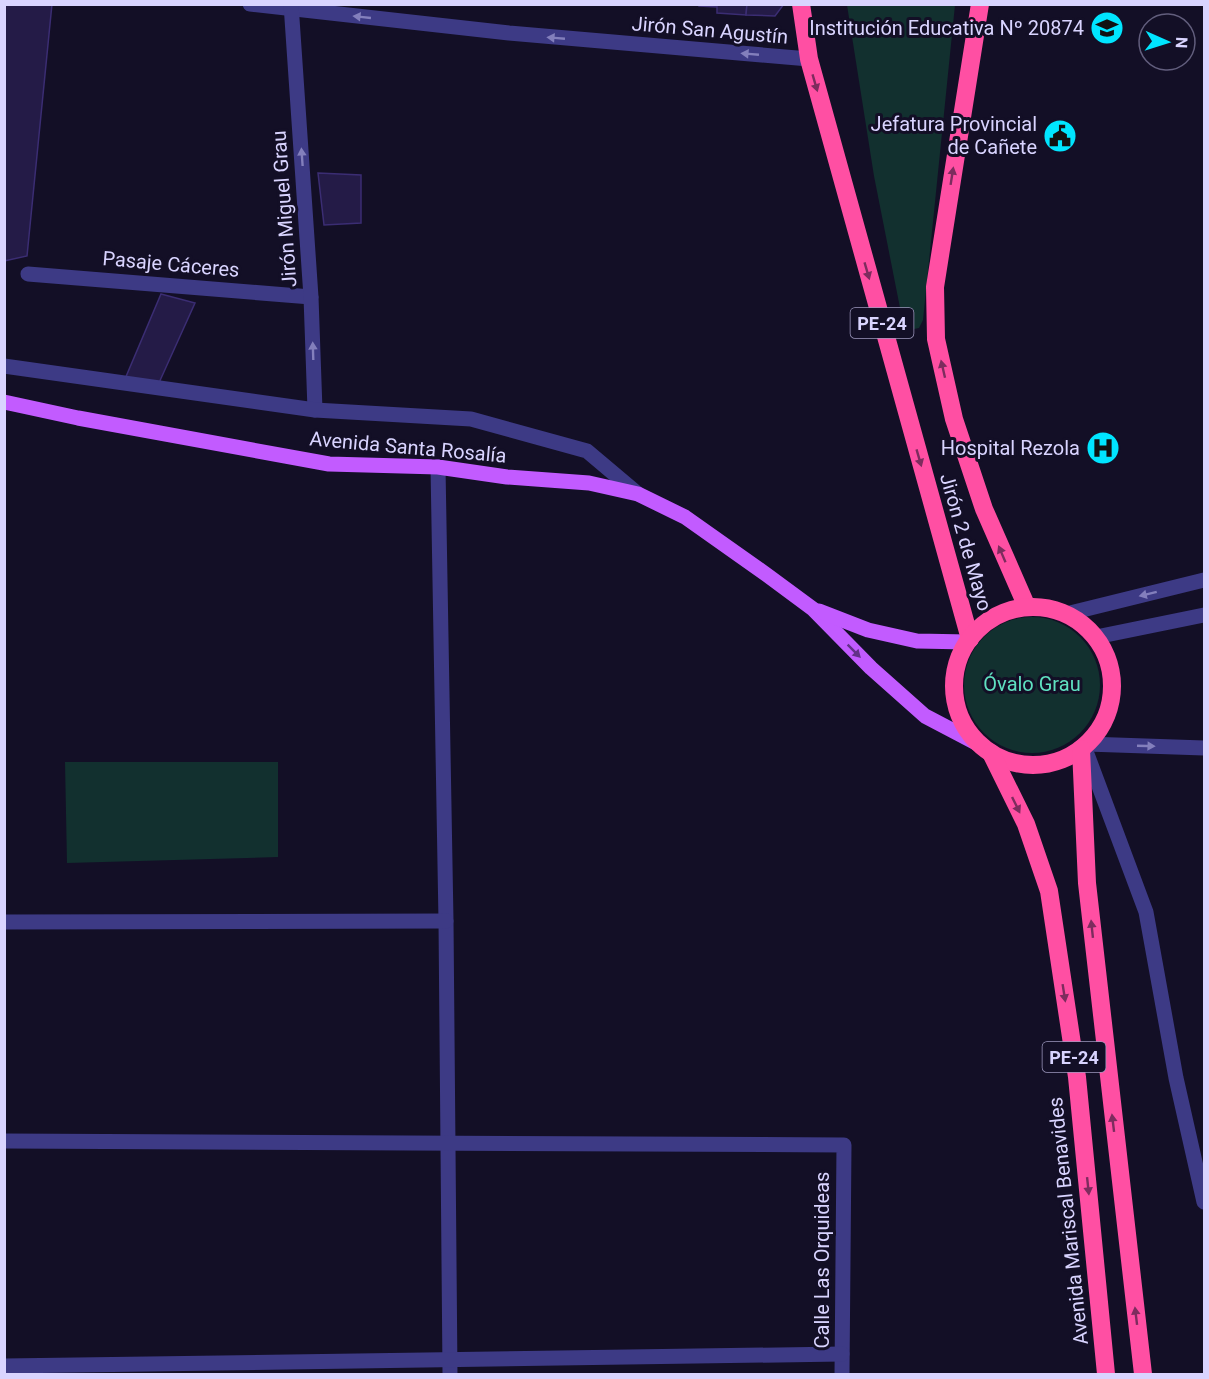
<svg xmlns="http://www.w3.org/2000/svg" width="1209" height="1379" viewBox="0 0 1209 1379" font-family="Roboto,sans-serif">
<rect width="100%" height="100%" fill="#130f26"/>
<g fill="#12302f">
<path d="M 847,5 L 955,5 L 923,320 L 919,328 L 909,330 L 903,323 L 874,176 Z"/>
<circle cx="1032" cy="685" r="68"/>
<path d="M 65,762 L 278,762 L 278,857 L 67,863 Z"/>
</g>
<g fill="#241b47" stroke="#3b2d73" stroke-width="1.5">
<path d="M 4,4 L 52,4 L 27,256 L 4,261 Z"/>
<path d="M 699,4 L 717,4 L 717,7 L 699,6 Z"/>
<path d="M 717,4 L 747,4 L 746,15 L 717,13 Z"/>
<path d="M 747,4 L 784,4 L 775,16 L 746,15 Z"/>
<path d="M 318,173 L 361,175 L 361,223 L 324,225 Z"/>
<path d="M 161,294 L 195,303 L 158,385 L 125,379 Z"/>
</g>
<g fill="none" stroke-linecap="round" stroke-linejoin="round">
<path stroke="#3d3a85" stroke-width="15" d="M 28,274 L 311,297"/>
<g stroke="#3d3a85" stroke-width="15">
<path d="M 250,4 L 509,33 L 809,59"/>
<path d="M 291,4 L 311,297 L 315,410"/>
<path d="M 4,366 L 315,410 L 471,419 L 587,451 L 638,494"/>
<path d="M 438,467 L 446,921 L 450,1374"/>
<path d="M 1066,614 L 1204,580"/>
<path d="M 1096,637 L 1204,615"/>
<path d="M 1087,744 L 1204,748"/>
<path d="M 1084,746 L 1146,912 L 1176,1078 L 1204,1202"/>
<path d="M 4,922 L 446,921"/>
<path d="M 4,1141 L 844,1145 L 842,1374"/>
<path d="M 4,1366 L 842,1354"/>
</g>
<g stroke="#c25bff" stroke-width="15">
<path d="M 4,402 L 78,418 L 329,464 L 438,467 L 507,477 L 589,483 L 638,494 L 685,517 L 767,575 L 813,609 L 871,668 L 925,716 L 984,747"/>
<path d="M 819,611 L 868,630 L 917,641 L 968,642"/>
</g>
<g stroke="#ff4fa3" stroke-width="18">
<path d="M 801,4 L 809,59 L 970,639"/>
<path d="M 980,4 L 935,287 L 936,339 L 954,419 L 984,509 L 1027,607"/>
<circle cx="1033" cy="686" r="79"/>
<path d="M 1081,749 L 1087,883 L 1143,1374"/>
<path d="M 991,753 L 1026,824 L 1049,891 L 1077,1077 L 1106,1374"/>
</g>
</g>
<defs><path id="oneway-solid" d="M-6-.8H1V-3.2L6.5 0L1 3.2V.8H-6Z" transform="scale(1.5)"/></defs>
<g fill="#837fbc">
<use href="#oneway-solid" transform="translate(362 17) rotate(-174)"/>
<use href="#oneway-solid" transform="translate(556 38) rotate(-175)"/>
<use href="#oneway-solid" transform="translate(750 54) rotate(-175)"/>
<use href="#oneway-solid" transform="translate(302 157) rotate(-94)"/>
<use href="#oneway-solid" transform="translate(313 351) rotate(-92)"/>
<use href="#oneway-solid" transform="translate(1148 594) rotate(166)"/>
<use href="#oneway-solid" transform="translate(1146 746) rotate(2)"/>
</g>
<g fill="#7d2c5e">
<use href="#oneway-solid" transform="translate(815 83) rotate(74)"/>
<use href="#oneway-solid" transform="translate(952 176) rotate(-81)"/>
<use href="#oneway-solid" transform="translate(867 271) rotate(74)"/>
<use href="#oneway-solid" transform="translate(943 369) rotate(-103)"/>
<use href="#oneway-solid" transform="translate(919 458) rotate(74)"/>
<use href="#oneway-solid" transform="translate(1002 554) rotate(-113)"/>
<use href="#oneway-solid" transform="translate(1016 805) rotate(64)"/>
<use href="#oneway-solid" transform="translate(1092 929) rotate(-96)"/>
<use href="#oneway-solid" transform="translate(1064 993) rotate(81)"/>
<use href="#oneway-solid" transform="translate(1113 1123) rotate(-97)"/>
<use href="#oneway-solid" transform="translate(1088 1186) rotate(84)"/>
<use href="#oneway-solid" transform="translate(1136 1316) rotate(-97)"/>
</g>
<use fill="#623188" href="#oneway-solid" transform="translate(854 651) rotate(45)"/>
<defs>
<symbol id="school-disc" viewBox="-11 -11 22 22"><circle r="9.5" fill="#00e5ff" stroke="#130f26"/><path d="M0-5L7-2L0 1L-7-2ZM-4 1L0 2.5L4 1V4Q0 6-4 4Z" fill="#111"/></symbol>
<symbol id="civic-disc" viewBox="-11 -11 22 22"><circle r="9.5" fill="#00e5ff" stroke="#130f26"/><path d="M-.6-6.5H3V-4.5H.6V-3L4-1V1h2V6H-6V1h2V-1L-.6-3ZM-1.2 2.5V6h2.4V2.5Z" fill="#111"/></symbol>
<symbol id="hospital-disc" viewBox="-11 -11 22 22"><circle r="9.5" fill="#00e5ff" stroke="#130f26"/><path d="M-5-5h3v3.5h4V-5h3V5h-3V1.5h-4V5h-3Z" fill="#111"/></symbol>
</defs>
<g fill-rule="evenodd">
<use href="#school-disc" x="1088" y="9" width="38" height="38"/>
<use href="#civic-disc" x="1041" y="117" width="38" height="38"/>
<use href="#hospital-disc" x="1084" y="429" width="38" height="38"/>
</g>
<g text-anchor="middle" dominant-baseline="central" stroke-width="6" stroke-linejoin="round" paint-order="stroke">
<g fill="#130f26" stroke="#9e99be" stroke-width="1.5">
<rect x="850.5" y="308" width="63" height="30" rx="4.5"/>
<rect x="1042.5" y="1042" width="63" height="30" rx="4.5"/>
</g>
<g font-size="18" font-weight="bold" fill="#d9d4ff">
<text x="882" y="323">PE-24</text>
<text x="1074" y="1057">PE-24</text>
</g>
<g font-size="20" fill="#d9d4ff" stroke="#130f26" text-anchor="end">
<text x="1084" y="28">Institución Educativa Nº 20874</text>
<text x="1037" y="124">Jefatura Provincial<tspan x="1037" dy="23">de Cañete</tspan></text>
<text x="1080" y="448">Hospital Rezola</text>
</g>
<g font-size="20" fill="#d9d4ff" stroke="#130f26">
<text transform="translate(710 30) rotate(5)">Jirón San Agustín</text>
<text transform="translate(284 209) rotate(-94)">Jirón Miguel Grau</text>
<text transform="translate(171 264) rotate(5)">Pasaje Cáceres</text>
<text transform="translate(408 447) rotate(5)">Avenida Santa Rosalía</text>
<text transform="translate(966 542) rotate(74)">Jirón 2 de Mayo</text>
<text transform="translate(1068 1221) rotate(-96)">Avenida Mariscal Benavides</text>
<text transform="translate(822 1260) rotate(-90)">Calle Las Orquideas</text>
</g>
<g font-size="20" fill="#5fe0c0" stroke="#130f26">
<text x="1032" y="684">Óvalo Grau</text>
</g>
</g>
<rect width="1209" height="1379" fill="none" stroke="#d9d4ff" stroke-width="12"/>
<g transform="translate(1167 42) rotate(93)"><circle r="28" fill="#130f26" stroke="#625e7d" stroke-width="1.5"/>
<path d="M0-4.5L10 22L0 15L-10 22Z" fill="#00e5ff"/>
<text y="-9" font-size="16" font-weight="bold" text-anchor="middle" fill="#d9d4ff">N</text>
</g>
</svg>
